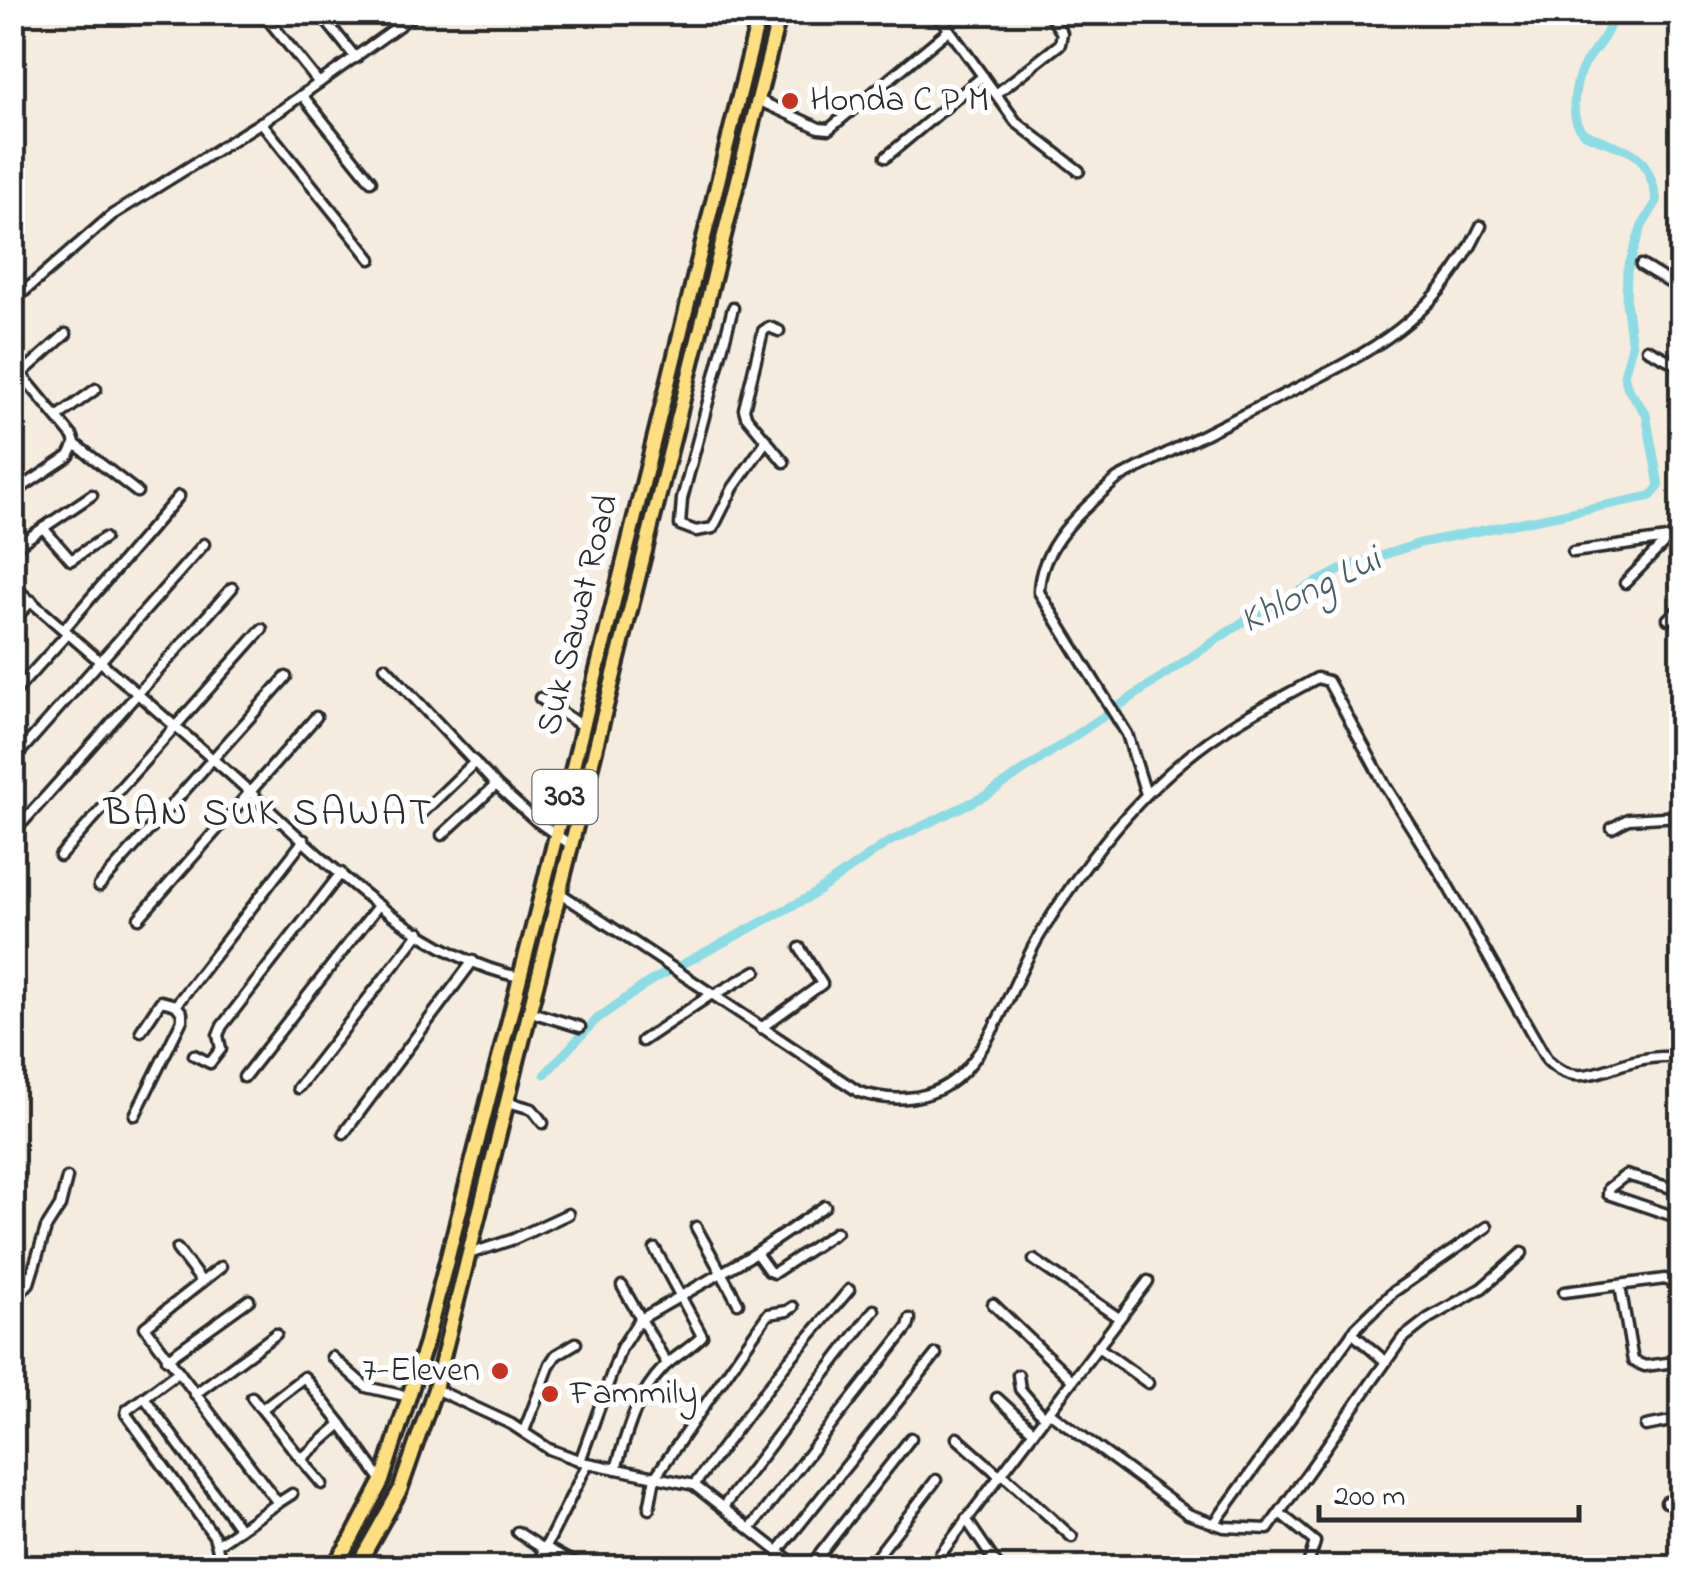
<svg xmlns="http://www.w3.org/2000/svg" width="1694" height="1580" viewBox="0 0 1694 1580" font-family="'Indie Flower',sans-serif">
<rect width="100%" height="100%" fill="#f5ebde"/>
<filter id="ink" filterUnits="userSpaceOnUse"><feTurbulence type="fractalNoise" baseFrequency=".01" numOctaves="2"/><feDisplacementMap in="SourceGraphic" scale="20" xChannelSelector="R" yChannelSelector="G"/><feConvolveMatrix kernelMatrix="1 2 1 2 8 2 1 2 1" color-interpolation-filters="sRGB"/></filter>
<g filter="url(#ink)">
<g fill="none" stroke-linecap="round" stroke-linejoin="round">
<g stroke="#8bdce5" stroke-width="9">
<path d="M 545,1074 L 597,1019 L 649,982 L 811,896 L 887,843 L 989,794 L 1250,617 L 1344,568 L 1420,543 L 1651,496 L 1659,486 L 1646,414 L 1628,389 L 1624,375 L 1632,346 L 1626,301 L 1627,271 L 1642,226 L 1657,201 C 1645,146 1633,154 1585,134 C 1568,121 1574,85 1583,67 C 1594,47 1611,37 1612,12"/>
<path d="M 1678,1514 L 1682,1528"/>
</g>
<defs>
<g id="minor">
<path d="M 262,12 L 319,83"/>
<path d="M 319,12 L 356,58"/>
<path d="M 931,12 L 943,21 L 1016,122 L 1079,171"/>
<path d="M 996,94 L 1060,44 L 1062,33 L 1048,12"/>
<path d="M 302,95 L 371,181"/>
<path d="M 758,100 L 819,128 L 829,129 L 949,30"/>
<path d="M 261,122 L 371,259"/>
<path d="M 886,157 L 983,76"/>
<path d="M 1641,265 L 1682,290"/>
<path d="M 1676,287 L 1682,230"/>
<path d="M 12,302 L 112,215 L 281,110 L 418,12"/>
<path d="M 733,308 L 682,499 L 680,525 L 696,531 L 713,528 L 733,488 L 767,440"/>
<path d="M 779,331 L 769,327 L 763,331 L 744,409 L 746,416 L 784,462"/>
<path d="M 1647,349 L 1682,367"/>
<path d="M 12,363 L 73,437 L 75,444 L 69,456 L 12,494"/>
<path d="M 21,374 L 66,334"/>
<path d="M 57,417 L 96,389"/>
<path d="M 75,444 L 137,492"/>
<path d="M 43,528 L 71,560 L 104,538"/>
<path d="M 12,549 L 92,495"/>
<path d="M 1573,552 L 1682,537"/>
<path d="M 1625,583 L 1667,540"/>
<path d="M 12,585 C 85,648 158,711 230,774 C 310,845 412,956 520,977"/>
<path d="M 1668,619 L 1682,607"/>
<path d="M 12,621 L 32,601"/>
<path d="M 64,629 L 179,496"/>
<path d="M 385,667 L 496,785 L 535,820 L 571,845"/>
<path d="M 12,695 L 68,633"/>
<path d="M 540,698 L 582,726"/>
<path d="M 12,761 L 204,544"/>
<path d="M 1146,794 L 1127,734 L 1039,592 C 1039,546 1085,507 1117,479 C 1165,454 1212,430 1261,406 C 1357,358 1432,329 1481,226"/>
<path d="M 421,814 L 475,762"/>
<path d="M 1681,819 L 1678,797 L 1682,790"/>
<path d="M 23,822 L 232,588"/>
<path d="M 1612,828 L 1628,819 L 1682,816"/>
<path d="M 442,835 L 496,785"/>
<path d="M 60,856 L 262,629"/>
<path d="M 99,886 L 286,677"/>
<path d="M 560,893 L 859,1092 C 894,1103 931,1101 959,1076 C 992,1047 1015,978 1038,938 C 1086,858 1146,781 1225,730 C 1254,711 1287,695 1317,678 L 1328,681 L 1386,787 L 1441,874 L 1547,1060 C 1575,1089 1602,1069 1634,1061 C 1650,1057 1665,1056 1682,1057"/>
<path d="M 139,918 L 316,717"/>
<path d="M 714,995 L 756,971"/>
<path d="M 531,1012 L 580,1027"/>
<path d="M 761,1028 L 822,984 L 800,948"/>
<path d="M 141,1031 L 161,1001 L 176,1005"/>
<path d="M 642,1041 L 712,994"/>
<path d="M 194,1055 L 210,1063 L 221,1049 L 218,1035 L 222,1026 L 341,873"/>
<path d="M 244,1077 L 378,906"/>
<path d="M 298,1088 L 420,932"/>
<path d="M 508,1102 L 532,1109 L 543,1123"/>
<path d="M 135,1115 L 182,1020 L 182,1013 L 176,1005 L 304,840"/>
<path d="M 344,1133 L 473,961"/>
<path d="M 1682,1191 L 1626,1175 L 1609,1188 L 1608,1194 L 1682,1219"/>
<path d="M 696,1227 L 738,1303"/>
<path d="M 177,1249 L 202,1282"/>
<path d="M 756,1253 L 769,1271 L 774,1273 L 836,1232"/>
<path d="M 469,1254 L 514,1239 L 568,1214"/>
<path d="M 1034,1260 L 1119,1318"/>
<path d="M 622,1286 L 667,1364"/>
<path d="M 1620,1286 L 1633,1361 L 1645,1366 L 1682,1361"/>
<path d="M 1564,1292 L 1665,1279 L 1676,1285 L 1682,1310"/>
<path d="M 12,1302 L 29,1283 L 46,1228 L 60,1206 L 67,1178"/>
<path d="M 993,1304 L 1072,1380"/>
<path d="M 1352,1333 L 1385,1361"/>
<path d="M 1098,1347 L 1148,1383"/>
<path d="M 332,1357 L 366,1387 L 410,1397"/>
<path d="M 167,1359 L 249,1300"/>
<path d="M 178,1372 L 127,1410 L 126,1414 L 214,1536 L 223,1568"/>
<path d="M 1018,1375 L 1020,1389 L 1044,1417"/>
<path d="M 435,1389 L 511,1424 L 549,1449 L 584,1462"/>
<path d="M 195,1394 L 276,1334"/>
<path d="M 144,1397 L 240,1529"/>
<path d="M 252,1397 L 301,1459 L 341,1424 L 382,1481"/>
<path d="M 997,1398 L 1033,1431"/>
<path d="M 262,1409 L 304,1377 L 341,1424"/>
<path d="M 1049,1412 L 1188,1514 L 1224,1527 L 1268,1529 L 1402,1339 L 1429,1318 L 1482,1288 L 1522,1253"/>
<path d="M 1646,1426 L 1682,1419"/>
<path d="M 524,1431 L 550,1364 L 556,1355 L 576,1343"/>
<path d="M 957,1438 L 999,1475"/>
<path d="M 301,1459 L 322,1484"/>
<path d="M 580,1461 L 621,1348 L 639,1320 L 756,1253 L 825,1206"/>
<path d="M 616,1469 C 627,1431 636,1396 664,1367 C 675,1356 691,1348 702,1336 L 655,1249"/>
<path d="M 1001,1473 L 1072,1537"/>
<path d="M 694,1485 L 785,1365 L 849,1290"/>
<path d="M 1666,1502 L 1682,1498"/>
<path d="M 278,1503 L 292,1494"/>
<path d="M 723,1507 L 874,1310"/>
<path d="M 649,1509 L 655,1477 L 768,1314 L 787,1311 L 793,1307"/>
<path d="M 1281,1514 L 1315,1542 L 1307,1568"/>
<path d="M 966,1519 L 999,1568"/>
<path d="M 1214,1524 L 1356,1328 L 1393,1292 L 1487,1227"/>
<path d="M 751,1528 L 908,1327 L 910,1319"/>
<path d="M 517,1532 L 544,1549"/>
<path d="M 218,1544 L 278,1503 L 145,1327 L 221,1267"/>
<path d="M 545,1547 L 583,1568"/>
<path d="M 779,1550 L 936,1354"/>
<path d="M 51,1568 L 59,1564 L 63,1568"/>
<path d="M 535,1568 L 588,1463 L 694,1485 L 799,1568"/>
<path d="M 809,1568 L 911,1438"/>
<path d="M 868,1568 L 936,1480"/>
<path d="M 930,1568 L 1148,1281"/>
</g>
<g id="primary">
<path d="M 332,1568 L 351,1540 L 382,1481 L 425,1346 L 542,892 L 760,12"/>
<path d="M 356,1568 L 400,1490 L 435,1389 L 780,12"/>
</g>
</defs>
<use href="#minor" stroke="#2b2b2b" stroke-width="15"/>
<use href="#primary" stroke="#2b2b2b" stroke-width="20"/>
<use href="#minor" stroke="#fff" stroke-width="8"/>
<use href="#primary" stroke="#fddf80" stroke-width="12"/>
</g>
</g>
<g fill="#c8321e" stroke="#fff" stroke-width="4">
<circle cx="790" cy="101" r="10"/>
<circle cx="500" cy="1371" r="10"/>
<circle cx="550" cy="1394" r="10"/>
</g>
<g text-anchor="middle" dominant-baseline="central" stroke-width="10" stroke-linejoin="round" paint-order="stroke">
<rect fill="#fff" stroke="#6b6b6b" stroke-width="2.5" x="532.5" y="770" width="65" height="54" rx="8"/>
<g font-size="32" font-weight="bold" fill="#2b2b2b">
<text x="565" y="797">303</text>
</g>
<g font-size="35" fill="#2b2b2b" stroke="#fff" text-anchor="start">
<text x="810" y="101">Honda C P M</text>
<text x="480" y="1371" text-anchor="end">7-Eleven</text>
<text x="570" y="1394">Fammily</text>
</g>
<g font-size="35" fill="#2b2b2b" stroke="#fff">
<text transform="translate(579 615) rotate(-76)">Suk Sawat Road</text>
</g>
<g font-size="38" font-style="italic" fill="#486063" stroke="#fff">
<text transform="translate(1311 592) rotate(-26)">Khlong Lui</text>
</g>
<g font-size="40" letter-spacing="2.5" fill="#2b2b2b" stroke="#fff">
<text x="269" y="814">BAN SUK SAWAT</text>
</g>
</g>
<rect width="1694" height="1580" fill="none" stroke="#fff" stroke-width="50"/>
<rect x="25" y="25" width="1644" height="1530" fill="none" stroke="#2b2b2b" stroke-width="4" filter="url(#ink)"/>
<path d="M1319 1505v15h260v-15" fill="none" stroke="#2b2b2b" stroke-width="5"/>
<text x="1334" y="1505" font-size="30" fill="#2b2b2b" stroke="#ffffff" stroke-width="8" paint-order="stroke">200 m</text>
</svg>
